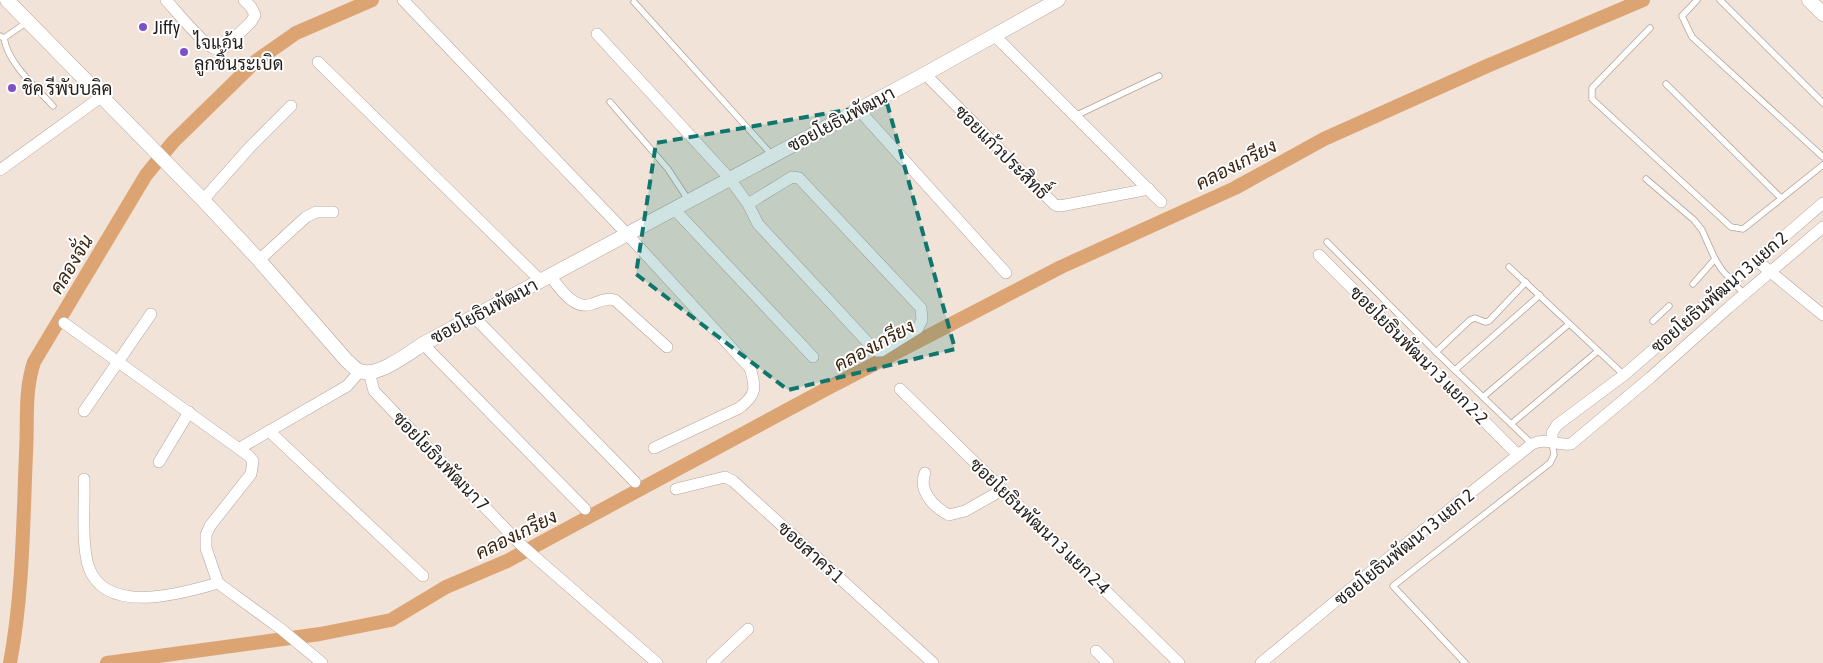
<svg xmlns="http://www.w3.org/2000/svg" width="1823" height="663" viewBox="0 0 1823 663" font-family="'Asap Condensed',Sarabun,sans-serif">
<rect width="100%" height="100%" fill="#f2e3d8"/>
<g fill="none" stroke-linecap="round" stroke-linejoin="round">
<g stroke="#dda473" stroke-width="14">
<path d="M 10,663 C 23,594 23,523 26,453 C 28,422 24,392 34,362 L 146,175 L 173,142 L 256,61 L 296,33 L 372,0"/>
<path d="M 107,663 L 320,634 L 391,620 L 446,587 L 507,561 L 828,388 L 1061,267 L 1235,188 L 1324,139 L 1487,66 L 1643,0"/>
</g>
<defs>
<g id="service">
<path d="M 1697,0 L 1682,16 L 1692,37 L 1823,157"/>
<path d="M 1720,0 L 1823,103"/>
<path d="M 634,2 L 772,155"/>
<path d="M 1650,28 L 1592,88 L 1592,99 L 1731,227 L 1743,229 L 1823,165"/>
<path d="M 0,36 L 4,38 L 27,22"/>
<path d="M 4,38 C 8,64 36,87 53,106"/>
<path d="M 1666,84 L 1781,198"/>
<path d="M 610,102 L 668,169 L 689,201"/>
<path d="M 1075,116 L 1159,76"/>
<path d="M 1646,179 L 1694,220 L 1702,230 L 1715,259 L 1722,270 L 1744,294"/>
<path d="M 1327,242 L 1436,352 L 1470,320 L 1475,318 L 1485,322 L 1489,321 L 1526,282"/>
<path d="M 1509,267 L 1624,375"/>
<path d="M 1693,284 L 1715,259"/>
<path d="M 1653,321 L 1669,306"/>
<path d="M 1436,352 L 1532,444"/>
<path d="M 1455,370 L 1540,295"/>
<path d="M 1483,397 L 1569,324"/>
<path d="M 1511,424 L 1598,351"/>
<path d="M 1465,663 L 1393,586 L 1550,463 L 1554,455 L 1552,442"/>
</g>
<g id="minor">
<path d="M 166,0 C 177,12 200,41 213,48 C 217,50 220,49 224,48 L 251,22 L 255,15 L 251,7 L 244,0"/>
<path d="M 403,0 L 627,234 L 750,368 C 756,387 757,395 739,408 L 654,448"/>
<path d="M 597,34 L 730,179 L 748,204 L 758,224 L 872,347 L 877,351 L 881,351 L 918,328 L 922,320 L 921,308 L 799,178 L 792,177 L 748,204"/>
<path d="M 994,35 L 1161,202"/>
<path d="M 318,62 L 541,281"/>
<path d="M 925,74 L 1055,205 L 1060,206 L 1149,189"/>
<path d="M 858,109 L 1006,273"/>
<path d="M 0,170 L 101,97"/>
<path d="M 203,200 L 251,146 L 291,106"/>
<path d="M 674,209 L 813,357"/>
<path d="M 1319,255 L 1518,455"/>
<path d="M 259,260 L 306,217 L 316,212 L 333,212"/>
<path d="M 1756,260 L 1823,315"/>
<path d="M 550,276 C 560,288 574,311 592,304 C 601,301 606,298 615,300 L 667,347"/>
<path d="M 474,317 L 635,482"/>
<path d="M 64,323 L 249,456 L 253,461 L 251,474 L 210,526 L 206,535 L 206,548 L 218,583 L 281,629 L 322,663"/>
<path d="M 423,344 L 585,509"/>
<path d="M 369,372 L 374,391 L 519,543 L 657,663"/>
<path d="M 900,389 L 1179,663"/>
<path d="M 84,411 L 151,314"/>
<path d="M 269,431 L 423,576"/>
<path d="M 1552,442 L 1552,433 L 1557,425 L 1624,375 L 1823,203"/>
<path d="M 240,448 L 347,386 L 360,371"/>
<path d="M 159,462 L 189,412"/>
<path d="M 925,473 C 918,490 933,507 949,515 L 965,511 L 1002,490"/>
<path d="M 84,479 C 85,505 81,545 89,568 C 107,616 183,593 218,583"/>
<path d="M 676,489 L 725,477 L 733,481 L 933,663"/>
<path d="M 1096,651 L 1108,663"/>
<path d="M 712,663 L 748,629"/>
<path d="M 1261,663 L 1372,571 L 1532,444 C 1548,437 1555,446 1571,444 L 1651,377 L 1728,308 L 1823,227"/>
</g>
<g id="tertiary">
<path d="M 7,0 L 203,200 L 259,260 L 347,361 C 351,364 355,369 360,371 C 377,378 409,353 423,344 L 925,74 L 1058,0"/>
<path d="M 1809,0 L 1823,14"/>
</g>
</defs>
<use href="#service" stroke="#b2a499" stroke-width="7"/>
<use href="#minor" stroke="#b2a499" stroke-width="12"/>
<use href="#tertiary" stroke="#b2a499" stroke-width="15"/>
<use href="#service" stroke="#fff" stroke-width="5.5"/>
<use href="#minor" stroke="#fff" stroke-width="11"/>
<use href="#tertiary" stroke="#fff" stroke-width="14"/>
</g>
<path fill="#0f766e" fill-opacity="0.2" stroke="#0f766e" stroke-width="4" stroke-dasharray="10 6" stroke-linejoin="round" d="M 887,103 L 955,349 L 788,390 L 636,274 L 656,143 Z"/>
<g fill="#7d50c8" stroke="#fff" stroke-width="2">
<circle cx="143" cy="27" r="5"/>
<circle cx="184" cy="52" r="5"/>
<circle cx="12" cy="88" r="5"/>
</g>
<g text-anchor="middle" dominant-baseline="central" stroke-width="4" stroke-linejoin="round" paint-order="stroke">
<g font-size="18" fill="#221d19" stroke="#fff" text-anchor="start">
<text x="153" y="27">Jiffy</text>
<text x="194" y="42">ไจแอ้น<tspan x="194" dy="21">ลูกชิ้นระเบิด</tspan></text>
<text x="22" y="88">ชิค รีพับบลิค</text>
</g>
<g font-size="18" fill="#221d19" stroke="#fff">
<text transform="translate(841 119) rotate(-28)">ซอยโยธินพัฒนา</text>
<text transform="translate(1002 152) rotate(45)">ซอยแก้วประสิทธื์</text>
<text transform="translate(1719 292) rotate(-41)">ซอยโยธินพัฒนา 3 แยก 2</text>
<text transform="translate(484 311) rotate(-28)">ซอยโยธินพัฒนา</text>
<text transform="translate(1419 355) rotate(45)">ซอยโยธินพัฒนา 3 แยก 2-2</text>
<text transform="translate(441 461) rotate(46)">ซอยโยธินพัฒนา 7</text>
<text transform="translate(1040 526) rotate(44)">ซอยโยธินพัฒนา 3 แยก 2-4</text>
<text transform="translate(1404 547) rotate(-39)">ซอยโยธินพัฒนา 3 แยก 2</text>
<text transform="translate(811 552) rotate(42)">ซอยสาคร 1</text>
</g>
<g font-size="19" font-style="italic" fill="#3c240f" stroke="#fff">
<text transform="translate(1236 164) rotate(-27)">คลองเกรียง</text>
<text transform="translate(71 264) rotate(-59)">คลองจั่น</text>
<text transform="translate(874 345) rotate(-28)">คลองเกรียง</text>
<text transform="translate(516 534) rotate(-26)">คลองเกรียง</text>
</g>
</g>
</svg>
